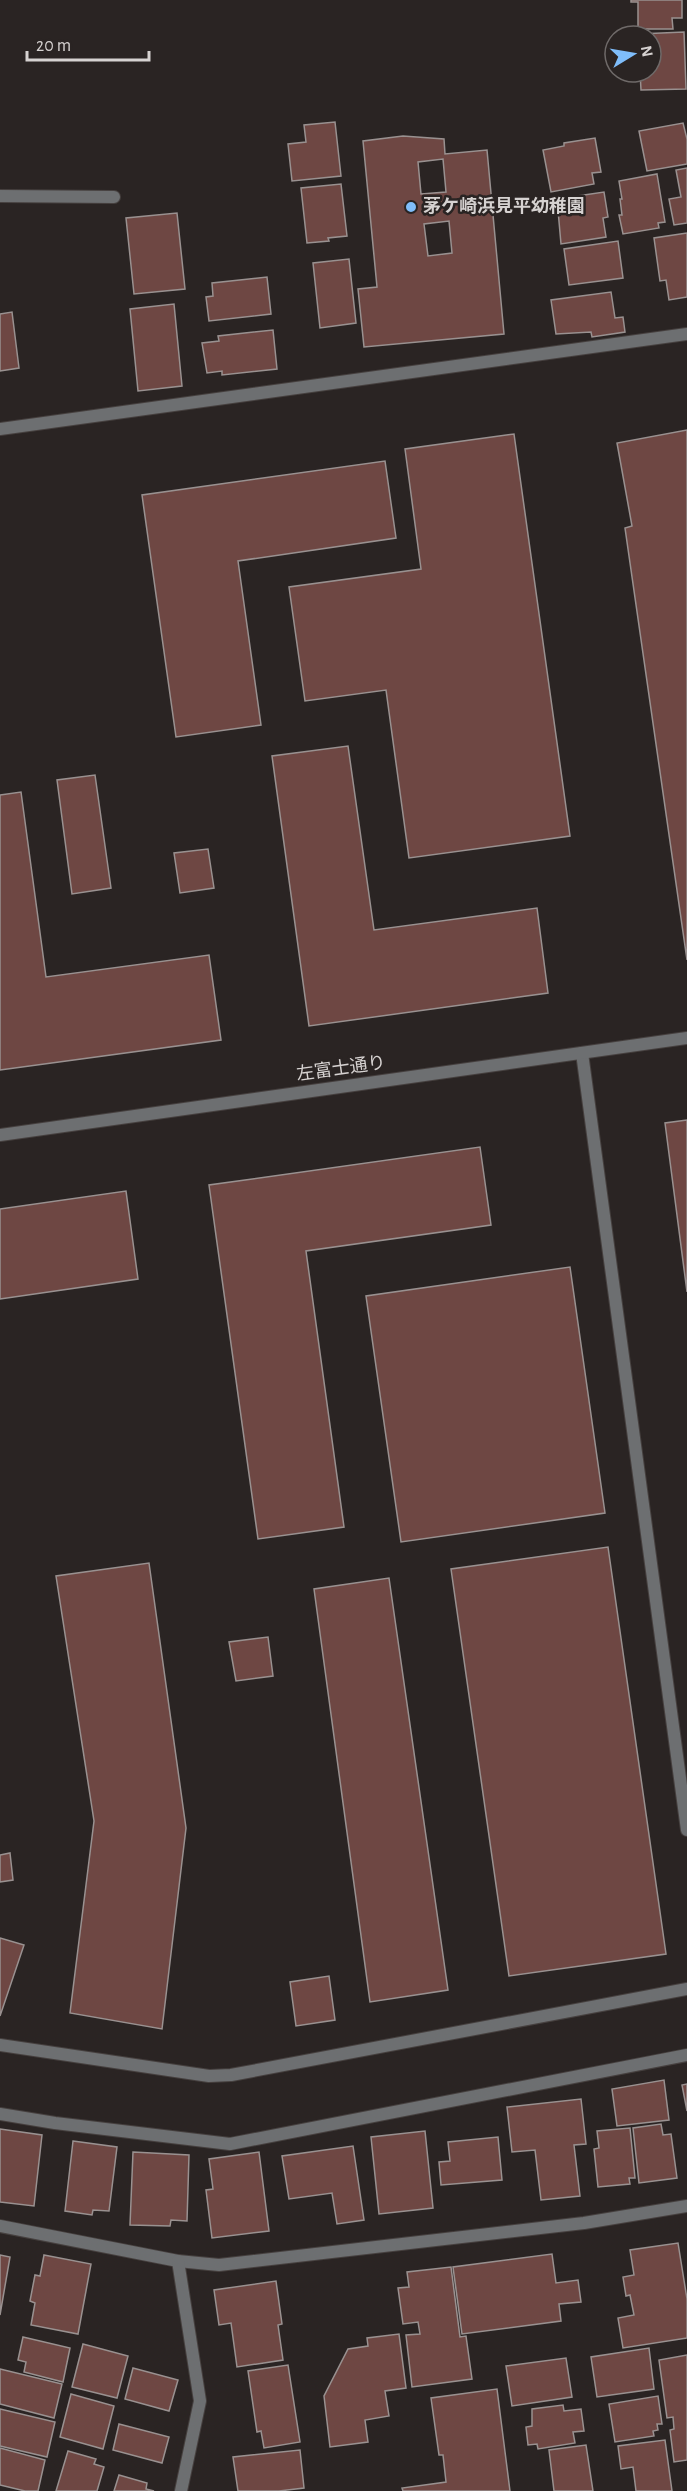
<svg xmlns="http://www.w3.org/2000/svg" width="687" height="2491" viewBox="0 0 687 2491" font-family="'Alegreya Sans','Noto Sans JP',sans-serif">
<rect width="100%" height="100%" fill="#2a2423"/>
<g fill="#6e4743" stroke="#999190" stroke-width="1.5" fill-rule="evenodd">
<path d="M 631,0 L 682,0 L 682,18 L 672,18 L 673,29 L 638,29 L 638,2 L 631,2 Z"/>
<path d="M 684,32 L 686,89 L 641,90 L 640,72 L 651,72 L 651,36 L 639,36 L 639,34 Z"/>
<path d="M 335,122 L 341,176 L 292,181 L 288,144 L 306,142 L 304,125 Z"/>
<path d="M 683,123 L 687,139 L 687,164 L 647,171 L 639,131 Z"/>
<path d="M 403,136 L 444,139 L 445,154 L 487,150 L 504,334 L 364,347 L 358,289 L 377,287 L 363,141 ZM 443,159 L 446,192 L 421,194 L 418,162 ZM 449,221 L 452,253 L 428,256 L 424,224 Z"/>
<path d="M 595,138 L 601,172 L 592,173 L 594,184 L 551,192 L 543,150 L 564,146 L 564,143 Z"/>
<path d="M 687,168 L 687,223 L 674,225 L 669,199 L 681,197 L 676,170 Z"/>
<path d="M 657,174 L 665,222 L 658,223 L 659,228 L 623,234 L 619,215 L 622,215 L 620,199 L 622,199 L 619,181 Z"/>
<path d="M 341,184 L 347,236 L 328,238 L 329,241 L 307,243 L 301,188 Z"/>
<path d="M 604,192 L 608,217 L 603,218 L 606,237 L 561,244 L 557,199 Z"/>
<path d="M 177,213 L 185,289 L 134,294 L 126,218 Z"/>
<path d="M 687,233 L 687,297 L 669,300 L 666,280 L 660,281 L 654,238 Z"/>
<path d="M 618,241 L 623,278 L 569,285 L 564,249 Z"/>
<path d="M 349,259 L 356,323 L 320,328 L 313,263 Z"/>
<path d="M 267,277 L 271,314 L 209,321 L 206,297 L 213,296 L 212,283 Z"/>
<path d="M 611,292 L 615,318 L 623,317 L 625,332 L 592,337 L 591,332 L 556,334 L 551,300 Z"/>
<path d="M 174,304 L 182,386 L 138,391 L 130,309 Z"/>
<path d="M 12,312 L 19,368 L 0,371 L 0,314 Z"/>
<path d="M 273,330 L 277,369 L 222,375 L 222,371 L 207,373 L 202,343 L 219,341 L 218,336 Z"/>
<path d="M 687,430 L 687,960 L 625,528 L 632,526 L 617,443 Z"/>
<path d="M 514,434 L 570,836 L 409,858 L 386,690 L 305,701 L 289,587 L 421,569 L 405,449 Z"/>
<path d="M 385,461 L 396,538 L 238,561 L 261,725 L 176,737 L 142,495 Z"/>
<path d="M 348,746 L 374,930 L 537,908 L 548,993 L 309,1026 L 272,756 Z"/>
<path d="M 95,775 L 111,888 L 72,894 L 57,780 Z"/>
<path d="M 21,792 L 46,977 L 209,955 L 221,1040 L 0,1070 L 0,795 Z"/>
<path d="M 208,849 L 214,888 L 180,893 L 174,853 Z"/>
<path d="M 687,1120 L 687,1292 L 665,1123 Z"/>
<path d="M 480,1147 L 491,1225 L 306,1251 L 344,1527 L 258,1539 L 209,1185 Z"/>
<path d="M 126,1191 L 138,1279 L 0,1299 L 0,1209 Z"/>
<path d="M 570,1267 L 605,1513 L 401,1542 L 366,1296 Z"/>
<path d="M 608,1547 L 666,1954 L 509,1976 L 451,1569 Z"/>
<path d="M 149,1563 L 186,1828 L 162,2029 L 70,2013 L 94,1821 L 56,1576 Z"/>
<path d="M 389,1578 L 448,1990 L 370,2002 L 314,1589 Z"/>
<path d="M 268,1637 L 273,1676 L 236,1681 L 229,1642 Z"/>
<path d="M 10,1853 L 13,1880 L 0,1882 L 0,1855 Z"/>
<path d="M 0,1938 L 24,1945 L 0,2016 Z"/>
<path d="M 329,1976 L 335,2020 L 296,2026 L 290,1982 Z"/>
<path d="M 664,2080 L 669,2120 L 617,2126 L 612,2089 Z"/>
<path d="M 687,2084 L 687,2111 L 682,2085 Z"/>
<path d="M 581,2099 L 586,2144 L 574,2145 L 580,2196 L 541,2200 L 535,2150 L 512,2152 L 507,2107 Z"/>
<path d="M 661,2124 L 663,2135 L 671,2134 L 677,2178 L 639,2183 L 633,2128 Z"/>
<path d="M 630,2128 L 635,2178 L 629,2178 L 630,2184 L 598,2187 L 594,2149 L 599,2148 L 597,2131 Z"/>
<path d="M 0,2129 L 42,2135 L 34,2206 L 0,2202 Z"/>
<path d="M 425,2131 L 433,2208 L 379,2214 L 371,2137 Z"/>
<path d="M 498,2137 L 502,2180 L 441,2185 L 439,2162 L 450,2161 L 448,2142 Z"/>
<path d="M 73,2141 L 117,2147 L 109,2211 L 93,2210 L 92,2215 L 65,2211 Z"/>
<path d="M 353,2146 L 364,2220 L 337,2224 L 332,2193 L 289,2199 L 282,2156 Z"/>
<path d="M 133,2152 L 189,2155 L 187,2221 L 171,2220 L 170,2226 L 130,2225 Z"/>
<path d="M 259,2152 L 269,2231 L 212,2238 L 206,2190 L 213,2189 L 209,2159 Z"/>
<path d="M 678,2243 L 687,2299 L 687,2338 L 623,2348 L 618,2318 L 634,2315 L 630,2295 L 626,2296 L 623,2277 L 634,2275 L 630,2250 Z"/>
<path d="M 552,2254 L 556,2283 L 578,2280 L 581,2302 L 559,2304 L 561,2321 L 462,2334 L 453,2267 Z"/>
<path d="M 0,2255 L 10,2257 L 0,2315 Z"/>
<path d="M 44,2255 L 91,2264 L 78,2334 L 31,2325 L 35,2303 L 30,2301 L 35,2275 L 40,2276 Z"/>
<path d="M 451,2267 L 460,2337 L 466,2336 L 472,2379 L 412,2387 L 406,2335 L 420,2334 L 418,2322 L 403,2324 L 398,2288 L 409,2287 L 407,2272 Z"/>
<path d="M 276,2281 L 282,2324 L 278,2325 L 283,2360 L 237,2367 L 231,2323 L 219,2325 L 214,2290 Z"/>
<path d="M 399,2334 L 406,2388 L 385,2391 L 389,2416 L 365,2420 L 368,2442 L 330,2447 L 324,2396 L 348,2349 L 368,2346 L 367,2338 Z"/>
<path d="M 23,2337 L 70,2348 L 63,2382 L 24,2372 L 26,2362 L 18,2360 Z"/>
<path d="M 83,2344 L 128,2356 L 117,2398 L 72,2387 Z"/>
<path d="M 649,2348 L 654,2389 L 597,2397 L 591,2357 Z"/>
<path d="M 687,2355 L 687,2460 L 674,2462 L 670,2430 L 674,2429 L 673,2417 L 667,2418 L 659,2360 Z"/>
<path d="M 566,2358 L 572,2397 L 512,2406 L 506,2366 Z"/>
<path d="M 288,2365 L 300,2442 L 264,2448 L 261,2431 L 257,2432 L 248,2371 Z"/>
<path d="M 133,2368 L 178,2380 L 169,2411 L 125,2399 Z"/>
<path d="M 0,2369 L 62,2384 L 54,2418 L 0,2404 Z"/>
<path d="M 497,2389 L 510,2491 L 403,2491 L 402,2488 L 446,2482 L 443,2455 L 439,2455 L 431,2398 Z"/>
<path d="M 71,2394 L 114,2406 L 103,2449 L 60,2437 Z"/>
<path d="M 658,2396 L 662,2424 L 657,2424 L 658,2430 L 653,2431 L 654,2436 L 615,2442 L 609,2404 Z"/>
<path d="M 563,2405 L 564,2411 L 581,2409 L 584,2431 L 573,2432 L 575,2443 L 538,2449 L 537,2444 L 528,2445 L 526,2427 L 532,2426 L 532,2409 Z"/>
<path d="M 0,2409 L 55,2422 L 47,2457 L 0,2446 Z"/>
<path d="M 119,2424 L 169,2437 L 162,2463 L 113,2450 Z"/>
<path d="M 665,2440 L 672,2491 L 636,2491 L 633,2467 L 621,2469 L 618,2446 Z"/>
<path d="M 586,2445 L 593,2491 L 554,2491 L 549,2450 Z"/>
<path d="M 0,2448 L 45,2460 L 38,2491 L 25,2491 L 0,2485 Z"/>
<path d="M 300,2450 L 304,2488 L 279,2491 L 238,2491 L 233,2457 Z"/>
<path d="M 68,2451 L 96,2459 L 94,2464 L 104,2467 L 97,2491 L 56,2491 Z"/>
<path d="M 119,2475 L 147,2483 L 146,2489 L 154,2491 L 114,2491 Z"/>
</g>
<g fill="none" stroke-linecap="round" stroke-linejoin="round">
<defs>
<g id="minor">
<path d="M 0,196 L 114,197"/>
<path d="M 0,429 L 687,334"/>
<path d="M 582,1053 L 687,1830"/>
<path d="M 0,2045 L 209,2076 L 231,2075 L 687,1989"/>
<path d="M 0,2114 L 55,2123 L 230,2144 L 687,2055"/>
<path d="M 0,2226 L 178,2261 L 219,2265 L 584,2223 L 687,2206"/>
<path d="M 178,2261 L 200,2401 L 181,2491"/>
</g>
<path id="tertiary" d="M 0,1135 L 687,1038"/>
</defs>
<use href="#minor" stroke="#46403f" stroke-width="14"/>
<use href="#tertiary" stroke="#46403f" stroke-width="14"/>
<use href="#minor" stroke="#6d6f71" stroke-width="12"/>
<use href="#tertiary" stroke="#6d6f71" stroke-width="12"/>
</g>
<circle fill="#7fbdfa" stroke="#2a2423" stroke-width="2" cx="411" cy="207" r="6"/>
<g text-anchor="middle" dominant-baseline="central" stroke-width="5" stroke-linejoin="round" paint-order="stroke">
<g font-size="18" font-weight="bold" fill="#d6d2d1" stroke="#2a2423" text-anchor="start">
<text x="423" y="207">茅ケ崎浜見平幼稚園</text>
</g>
<g font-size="18" fill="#d6d2d1" stroke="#2a2423">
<text transform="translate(341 1069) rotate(-8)">左富士通り</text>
</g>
</g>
<g transform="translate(633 54) rotate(79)"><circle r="28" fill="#2a2423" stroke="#6f6a69" stroke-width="1.5"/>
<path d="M0-4.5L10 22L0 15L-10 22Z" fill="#7fbdfa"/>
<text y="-9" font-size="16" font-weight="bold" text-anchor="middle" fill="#d6d2d1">N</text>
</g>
<path d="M27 51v9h122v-9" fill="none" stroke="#d6d2d1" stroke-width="3"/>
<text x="36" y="51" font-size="18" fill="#d6d2d1" stroke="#2a2423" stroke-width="4.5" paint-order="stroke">20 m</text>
</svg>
